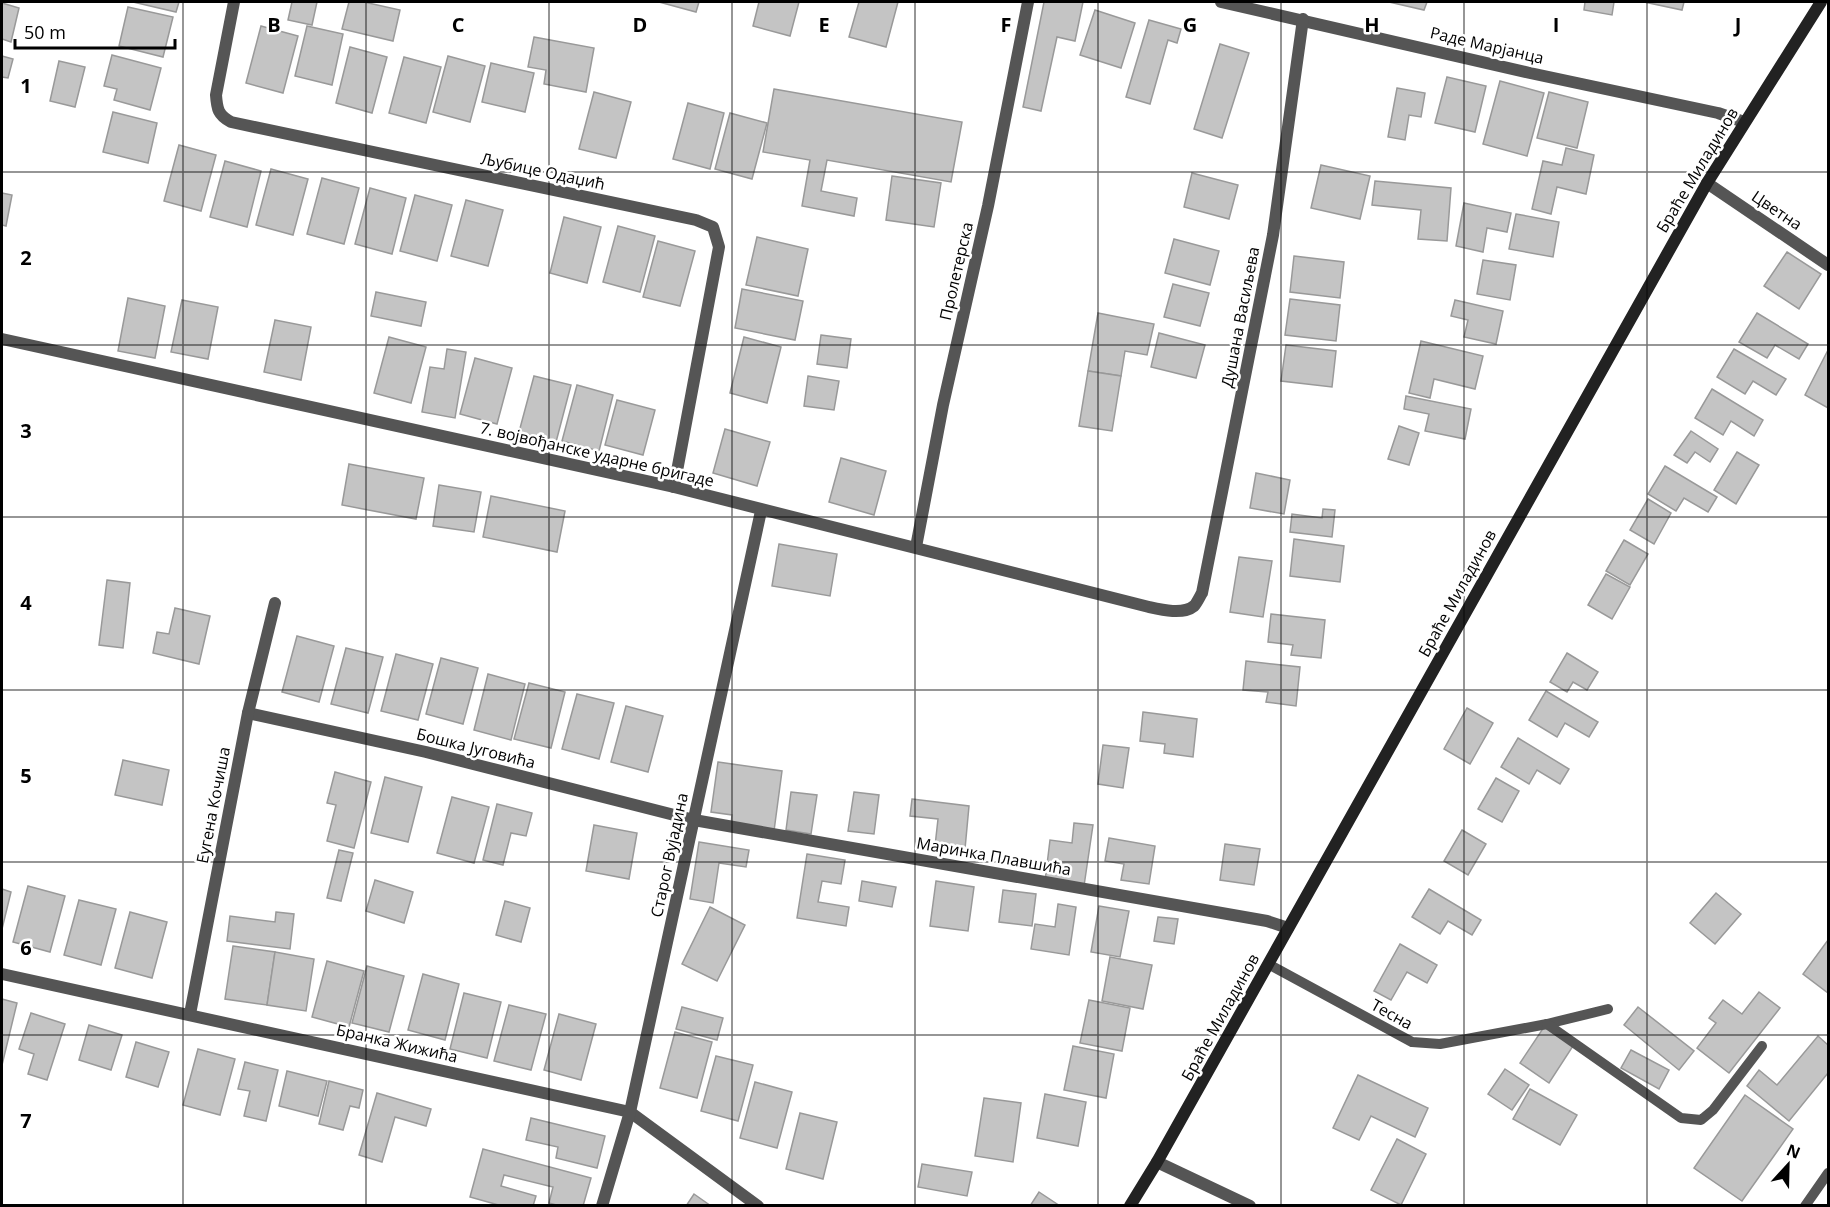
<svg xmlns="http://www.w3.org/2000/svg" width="1830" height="1207" viewBox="0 0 1830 1207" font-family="'Open Sans',sans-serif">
<rect width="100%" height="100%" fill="#fff"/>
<g fill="#c4c4c4" stroke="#999" stroke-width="1.5">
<path d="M 133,2 L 179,2 L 176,12 Z"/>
<path d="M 292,2 L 317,2 L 312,25 L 288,20 Z"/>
<path d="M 349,2 L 364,2 L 400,10 L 393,41 L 342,29 Z"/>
<path d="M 659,2 L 699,2 L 696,12 Z"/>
<path d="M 759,2 L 799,2 L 790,36 L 753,26 Z"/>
<path d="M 859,2 L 898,2 L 886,47 L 849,37 Z"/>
<path d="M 1044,2 L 1083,2 L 1075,41 L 1057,37 L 1041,111 L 1023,107 Z"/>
<path d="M 1389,2 L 1427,2 L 1424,10 Z"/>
<path d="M 1585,2 L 1614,2 L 1612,15 L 1584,10 Z"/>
<path d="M 1644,2 L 1684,2 L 1682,10 Z"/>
<path d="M 2,3 L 19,8 L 11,42 L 2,39 Z"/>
<path d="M 128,7 L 173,17 L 163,57 L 119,46 Z"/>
<path d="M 1095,10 L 1135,23 L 1121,68 L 1080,55 Z"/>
<path d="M 1149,20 L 1181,29 L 1177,43 L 1168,40 L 1150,104 L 1126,97 Z"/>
<path d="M 261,26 L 298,36 L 283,93 L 246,83 Z"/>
<path d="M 307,26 L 343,34 L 332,85 L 295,76 Z"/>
<path d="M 534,37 L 594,48 L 586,92 L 544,84 L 546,70 L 528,67 Z"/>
<path d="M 1220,44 L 1249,53 L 1222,138 L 1194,129 Z"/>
<path d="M 350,47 L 387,57 L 372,113 L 336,103 Z"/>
<path d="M 112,55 L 161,68 L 150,110 L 114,100 L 117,89 L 104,86 Z"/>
<path d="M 2,56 L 13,59 L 8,78 L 2,77 Z"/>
<path d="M 448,56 L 485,66 L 470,122 L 433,112 Z"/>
<path d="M 404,57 L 441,67 L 426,123 L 389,113 Z"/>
<path d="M 59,61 L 85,67 L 75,107 L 50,101 Z"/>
<path d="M 491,63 L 534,73 L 525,112 L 482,102 Z"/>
<path d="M 1447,77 L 1486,86 L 1475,132 L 1435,123 Z"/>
<path d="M 1500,81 L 1544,93 L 1527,156 L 1483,144 Z"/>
<path d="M 1397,88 L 1425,93 L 1421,117 L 1409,115 L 1405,140 L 1388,137 Z"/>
<path d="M 774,89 L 962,122 L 951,182 L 827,160 L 821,191 L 857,198 L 854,216 L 802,206 L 810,160 L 763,152 Z"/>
<path d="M 594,92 L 631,102 L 616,158 L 579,149 Z"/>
<path d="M 1549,92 L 1588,102 L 1577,148 L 1537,138 Z"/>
<path d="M 688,103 L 724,113 L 710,169 L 673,159 Z"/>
<path d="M 113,112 L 157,123 L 148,163 L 103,152 Z"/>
<path d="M 730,113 L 767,123 L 752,179 L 715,169 Z"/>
<path d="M 179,145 L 216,155 L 201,211 L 164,201 Z"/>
<path d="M 1566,148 L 1594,155 L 1586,194 L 1557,187 L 1551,214 L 1532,209 L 1543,161 L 1562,165 Z"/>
<path d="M 225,161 L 261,171 L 247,227 L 210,217 Z"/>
<path d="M 1321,165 L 1370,176 L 1360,219 L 1311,208 Z"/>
<path d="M 271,169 L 308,179 L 293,235 L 256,225 Z"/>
<path d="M 1192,173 L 1238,185 L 1229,219 L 1184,207 Z"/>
<path d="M 892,176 L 941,183 L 934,227 L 886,220 Z"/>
<path d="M 322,178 L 359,188 L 344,244 L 307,234 Z"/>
<path d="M 1375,181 L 1451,188 L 1447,241 L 1418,239 L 1421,210 L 1372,205 Z"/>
<path d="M 370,188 L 406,198 L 392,254 L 355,244 Z"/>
<path d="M 2,193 L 12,195 L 6,226 L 2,225 Z"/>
<path d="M 415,195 L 452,205 L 437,261 L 400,251 Z"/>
<path d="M 466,200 L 503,210 L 488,266 L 451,256 Z"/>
<path d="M 1464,203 L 1511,213 L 1507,232 L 1487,228 L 1483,252 L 1456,246 Z"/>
<path d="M 1516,214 L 1559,222 L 1553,257 L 1509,249 Z"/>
<path d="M 564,217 L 601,227 L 587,283 L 550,273 Z"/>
<path d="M 618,226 L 655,236 L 640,292 L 603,282 Z"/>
<path d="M 757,237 L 808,249 L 798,296 L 746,285 Z"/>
<path d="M 1174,239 L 1219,251 L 1210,285 L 1165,273 Z"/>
<path d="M 658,241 L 695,251 L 680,306 L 643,297 Z"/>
<path d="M 1787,252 L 1821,274 L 1799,309 L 1764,286 Z"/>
<path d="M 1294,256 L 1344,262 L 1340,298 L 1290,292 Z"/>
<path d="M 1483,260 L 1516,265 L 1510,300 L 1477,294 Z"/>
<path d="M 1173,284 L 1209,293 L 1200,326 L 1164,317 Z"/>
<path d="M 742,289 L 803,301 L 795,340 L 735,328 Z"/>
<path d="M 376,292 L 426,302 L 421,326 L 371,316 Z"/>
<path d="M 128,298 L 165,306 L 155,358 L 118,351 Z"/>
<path d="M 1290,299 L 1340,305 L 1336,341 L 1285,335 Z"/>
<path d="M 182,300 L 218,307 L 208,359 L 171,352 Z"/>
<path d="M 1455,300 L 1503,311 L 1496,344 L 1464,337 L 1468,320 L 1451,316 Z"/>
<path d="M 1098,313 L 1154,324 L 1147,355 L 1125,351 L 1121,376 L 1088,371 Z"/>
<path d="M 1757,313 L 1808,344 L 1799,359 L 1775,345 L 1767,358 L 1739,342 Z"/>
<path d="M 275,320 L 311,327 L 301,380 L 264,372 Z"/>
<path d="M 1159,333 L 1205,345 L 1196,378 L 1151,367 Z"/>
<path d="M 821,335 L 851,339 L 847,368 L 817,364 Z"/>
<path d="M 389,337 L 426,347 L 411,403 L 374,393 Z"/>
<path d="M 744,337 L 781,347 L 767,403 L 730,393 Z"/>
<path d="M 1421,341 L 1483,356 L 1475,389 L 1434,379 L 1430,398 L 1409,393 Z"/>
<path d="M 1286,345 L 1336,351 L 1332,387 L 1281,381 Z"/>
<path d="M 447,349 L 466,352 L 455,418 L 422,412 L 430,367 L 444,369 Z"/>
<path d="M 1734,349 L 1786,379 L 1776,395 L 1753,381 L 1745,394 L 1717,377 Z"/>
<path d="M 1828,350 L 1828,408 L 1805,395 Z"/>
<path d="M 475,358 L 512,368 L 497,424 L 460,414 Z"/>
<path d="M 1088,371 L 1121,376 L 1112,431 L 1079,426 Z"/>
<path d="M 534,376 L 571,385 L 556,442 L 519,432 Z"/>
<path d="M 808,376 L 839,381 L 834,410 L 804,406 Z"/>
<path d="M 577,385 L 613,395 L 599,451 L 562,441 Z"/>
<path d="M 1712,389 L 1763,420 L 1754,436 L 1731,421 L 1723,435 L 1695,418 Z"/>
<path d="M 1406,396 L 1471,409 L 1465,439 L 1425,431 L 1429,414 L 1404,409 Z"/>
<path d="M 617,400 L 655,410 L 643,455 L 605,445 Z"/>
<path d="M 1399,426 L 1419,433 L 1409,465 L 1388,459 Z"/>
<path d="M 725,429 L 770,442 L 757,486 L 713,473 Z"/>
<path d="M 1691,431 L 1718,449 L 1710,462 L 1695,452 L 1687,463 L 1674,455 Z"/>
<path d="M 1737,452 L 1759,465 L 1736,504 L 1714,490 Z"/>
<path d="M 841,458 L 886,471 L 874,515 L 829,502 Z"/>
<path d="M 349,464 L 424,478 L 416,519 L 342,505 Z"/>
<path d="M 1665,466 L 1717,497 L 1708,512 L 1684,498 L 1676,511 L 1648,494 Z"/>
<path d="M 1256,473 L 1290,480 L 1284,514 L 1250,508 Z"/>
<path d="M 439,485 L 481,492 L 474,532 L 433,526 Z"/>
<path d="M 491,496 L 565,511 L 557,552 L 483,537 Z"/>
<path d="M 1648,499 L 1671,513 L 1654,544 L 1630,530 Z"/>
<path d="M 1323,509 L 1335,510 L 1332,537 L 1290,532 L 1292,514 L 1322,518 Z"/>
<path d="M 1294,539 L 1344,546 L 1340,582 L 1290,576 Z"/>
<path d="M 1624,540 L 1648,554 L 1630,585 L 1606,571 Z"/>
<path d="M 779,544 L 837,554 L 830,596 L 772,586 Z"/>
<path d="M 1239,557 L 1272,561 L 1263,617 L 1230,612 Z"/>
<path d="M 1606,574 L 1630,587 L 1612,619 L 1588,605 Z"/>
<path d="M 107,580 L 130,583 L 123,648 L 99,645 Z"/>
<path d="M 175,608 L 210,616 L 199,664 L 153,653 L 157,632 L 169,634 Z"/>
<path d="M 1271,614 L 1325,620 L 1321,658 L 1291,655 L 1293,645 L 1268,642 Z"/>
<path d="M 297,636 L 334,646 L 319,702 L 282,692 Z"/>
<path d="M 346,648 L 383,657 L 368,713 L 331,704 Z"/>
<path d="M 1567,653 L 1598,672 L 1587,690 L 1573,682 L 1567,692 L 1550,682 Z"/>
<path d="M 396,654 L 433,664 L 418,720 L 381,711 Z"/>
<path d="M 441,658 L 478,668 L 463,724 L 426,714 Z"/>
<path d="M 1246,661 L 1300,667 L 1296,706 L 1266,702 L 1268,692 L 1243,690 Z"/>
<path d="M 488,674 L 525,684 L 511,740 L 474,730 Z"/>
<path d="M 529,683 L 565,692 L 551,748 L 514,739 Z"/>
<path d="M 1546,691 L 1598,722 L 1589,737 L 1565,723 L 1557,737 L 1529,720 Z"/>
<path d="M 577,694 L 614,703 L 599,759 L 562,749 Z"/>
<path d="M 626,706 L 663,716 L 648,772 L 611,762 Z"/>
<path d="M 1467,708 L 1493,723 L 1470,764 L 1444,749 Z"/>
<path d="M 1143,712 L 1197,719 L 1193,757 L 1164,753 L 1165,744 L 1140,741 Z"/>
<path d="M 1518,738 L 1569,769 L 1560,784 L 1537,770 L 1529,784 L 1501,767 Z"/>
<path d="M 1103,745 L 1129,748 L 1123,788 L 1098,784 Z"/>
<path d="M 123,760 L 169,770 L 162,805 L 115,795 Z"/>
<path d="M 718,762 L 782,771 L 774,831 L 731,825 L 732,815 L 711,812 Z"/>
<path d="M 335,772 L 371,782 L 354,848 L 327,841 L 336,805 L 327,803 Z"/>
<path d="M 385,777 L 422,787 L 408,842 L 371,833 Z"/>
<path d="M 1496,778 L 1519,791 L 1502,822 L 1478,809 Z"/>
<path d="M 791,792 L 817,795 L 811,834 L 786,830 Z"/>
<path d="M 854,792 L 879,795 L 874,834 L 848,831 Z"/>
<path d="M 452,797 L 489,807 L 474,863 L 437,853 Z"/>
<path d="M 912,799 L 969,806 L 965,849 L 935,846 L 938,819 L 910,816 Z"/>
<path d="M 497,804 L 532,813 L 526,836 L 511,833 L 503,865 L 483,860 Z"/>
<path d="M 1074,823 L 1093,825 L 1084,886 L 1045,881 L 1050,840 L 1072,843 Z"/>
<path d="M 594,825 L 637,833 L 629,879 L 586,871 Z"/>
<path d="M 1462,830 L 1486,844 L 1468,875 L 1444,861 Z"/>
<path d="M 1109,838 L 1155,846 L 1149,884 L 1121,880 L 1124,864 L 1105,861 Z"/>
<path d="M 699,842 L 749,850 L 746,867 L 719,863 L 713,903 L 690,899 Z"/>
<path d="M 1225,844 L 1260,849 L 1254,885 L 1220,880 Z"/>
<path d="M 339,850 L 353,853 L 341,901 L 327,898 Z"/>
<path d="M 807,854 L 845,860 L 841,884 L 822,881 L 818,902 L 849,907 L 846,926 L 797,918 Z"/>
<path d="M 375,880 L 413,892 L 404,923 L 366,911 Z"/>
<path d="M 862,881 L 896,887 L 892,907 L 859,901 Z"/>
<path d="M 936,881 L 974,887 L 968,931 L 930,926 Z"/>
<path d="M 28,886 L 65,896 L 50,952 L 13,942 Z"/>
<path d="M 2,889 L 11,892 L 2,929 Z"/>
<path d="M 1429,889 L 1481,920 L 1472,935 L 1448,921 L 1440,934 L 1412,917 Z"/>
<path d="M 1003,890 L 1036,894 L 1032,926 L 999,922 Z"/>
<path d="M 1716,893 L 1741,914 L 1715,944 L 1690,923 Z"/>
<path d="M 79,900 L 116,909 L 101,965 L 64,955 Z"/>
<path d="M 505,901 L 530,908 L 521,942 L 496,935 Z"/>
<path d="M 1058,904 L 1076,907 L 1069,955 L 1031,949 L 1035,924 L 1055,927 Z"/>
<path d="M 1099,906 L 1129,911 L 1120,957 L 1091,952 Z"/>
<path d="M 710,907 L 745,925 L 717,981 L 682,964 Z"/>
<path d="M 130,912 L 167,922 L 152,978 L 115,968 Z"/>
<path d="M 276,912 L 294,914 L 290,949 L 227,941 L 230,916 L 275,922 Z"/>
<path d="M 1158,917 L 1178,919 L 1174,944 L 1154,941 Z"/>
<path d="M 1828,940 L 1828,993 L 1803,974 Z"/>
<path d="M 1400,944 L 1437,965 L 1427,983 L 1407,972 L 1391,1000 L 1374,991 Z"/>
<path d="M 233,946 L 275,952 L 267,1005 L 225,999 Z"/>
<path d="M 275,952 L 314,959 L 306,1011 L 267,1005 Z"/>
<path d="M 1110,957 L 1152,965 L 1143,1009 L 1102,1001 Z"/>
<path d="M 327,961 L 364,971 L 349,1027 L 312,1017 Z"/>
<path d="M 367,966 L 404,976 L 389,1032 L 352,1023 Z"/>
<path d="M 423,974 L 459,984 L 445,1040 L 408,1030 Z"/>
<path d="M 1759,992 L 1780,1008 L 1729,1073 L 1697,1048 L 1716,1023 L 1709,1018 L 1723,1000 L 1742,1014 Z"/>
<path d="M 464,993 L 501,1002 L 487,1058 L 450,1049 Z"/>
<path d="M 2,999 L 17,1003 L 2,1065 Z"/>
<path d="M 1089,1000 L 1130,1008 L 1122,1051 L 1080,1043 Z"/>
<path d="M 509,1005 L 546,1014 L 531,1070 L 494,1061 Z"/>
<path d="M 682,1007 L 723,1018 L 717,1040 L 676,1029 Z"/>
<path d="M 1638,1007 L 1694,1051 L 1679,1070 L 1624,1025 Z"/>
<path d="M 31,1013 L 65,1024 L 47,1080 L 28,1074 L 34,1054 L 19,1049 Z"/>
<path d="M 559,1014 L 596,1024 L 581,1080 L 544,1070 Z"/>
<path d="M 89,1025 L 122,1035 L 111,1070 L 79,1060 Z"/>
<path d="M 1544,1027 L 1573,1046 L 1549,1083 L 1520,1063 Z"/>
<path d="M 675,1032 L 712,1042 L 697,1098 L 660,1088 Z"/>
<path d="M 1818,1036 L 1828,1045 L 1828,1073 L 1789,1121 L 1747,1086 L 1759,1070 L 1777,1085 Z"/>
<path d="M 136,1042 L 169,1052 L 158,1087 L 126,1077 Z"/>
<path d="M 1073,1046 L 1114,1054 L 1106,1098 L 1064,1090 Z"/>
<path d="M 198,1049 L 235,1059 L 220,1115 L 183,1105 Z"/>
<path d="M 1631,1050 L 1669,1070 L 1659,1089 L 1621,1068 Z"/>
<path d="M 716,1056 L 753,1065 L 738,1121 L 701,1111 Z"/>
<path d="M 245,1062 L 278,1070 L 266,1121 L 244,1116 L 250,1091 L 238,1089 Z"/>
<path d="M 1505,1069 L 1529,1085 L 1512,1110 L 1488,1094 Z"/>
<path d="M 287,1071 L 327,1081 L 318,1116 L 279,1106 Z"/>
<path d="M 1358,1075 L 1428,1108 L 1415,1137 L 1371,1116 L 1359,1140 L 1333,1128 Z"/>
<path d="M 329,1081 L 363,1090 L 359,1108 L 350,1106 L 343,1130 L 319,1124 Z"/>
<path d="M 755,1082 L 792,1092 L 777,1148 L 740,1138 Z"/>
<path d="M 1530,1089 L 1577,1115 L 1560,1145 L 1513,1119 Z"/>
<path d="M 377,1093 L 431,1109 L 426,1126 L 395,1117 L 382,1162 L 359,1155 Z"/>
<path d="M 1045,1094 L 1086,1102 L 1078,1146 L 1037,1138 Z"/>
<path d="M 1745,1095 L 1793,1129 L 1742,1201 L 1694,1168 Z"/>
<path d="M 984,1098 L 1021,1103 L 1013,1162 L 975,1156 Z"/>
<path d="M 800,1113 L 837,1122 L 823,1179 L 786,1169 Z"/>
<path d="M 531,1118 L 605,1136 L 597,1168 L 556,1158 L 558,1147 L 526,1140 Z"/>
<path d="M 1397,1139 L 1426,1154 L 1401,1205 L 1371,1190 Z"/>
<path d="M 483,1149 L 591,1178 L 583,1206 L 560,1206 L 549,1203 L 553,1187 L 504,1175 L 501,1186 L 536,1196 L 533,1206 L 502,1206 L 470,1197 Z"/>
<path d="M 922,1164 L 972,1172 L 967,1196 L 918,1187 Z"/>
<path d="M 1039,1192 L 1060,1206 L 1030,1206 Z"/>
<path d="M 694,1194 L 711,1206 L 686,1206 Z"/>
</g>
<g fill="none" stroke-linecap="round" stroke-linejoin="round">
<g stroke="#555" stroke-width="10">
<path d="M 1268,964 L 1412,1042 L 1440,1044 L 1547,1024 L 1608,1009"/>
<path d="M 1547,1024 L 1681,1118 L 1701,1120 L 1713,1110 L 1762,1046"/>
<path d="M 1805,1206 L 1828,1173"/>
</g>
<g stroke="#555" stroke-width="12">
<path d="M 234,2 L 216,95 C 217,109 218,115 231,122 L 696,220 L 713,227 L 719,247 L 674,487"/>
<path d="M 1221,2 L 1530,73 L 1718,113 L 1744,122"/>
<path d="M 1707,183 L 1828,265"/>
<path d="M 2,339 L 674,487 L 1149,607 C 1162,610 1183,615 1194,606 C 1197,603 1200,596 1202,593 L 1273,235 L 1303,19"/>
<path d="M 916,547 L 943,405 L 988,206 L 1028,2"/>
<path d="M 248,713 L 426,752 L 694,820 L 1267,921 L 1288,928"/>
<path d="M 2,974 L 630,1112 L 758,1206"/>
<path d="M 190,1014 L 248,713 L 275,603"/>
<path d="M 1157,1162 L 1250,1206"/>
<path d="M 602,1206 L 630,1112 L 761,511"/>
</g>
<path stroke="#222" stroke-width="12" d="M 1130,1206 L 1157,1162 L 1707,183 L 1821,2"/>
</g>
<path fill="none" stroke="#000" stroke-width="1.5" stroke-opacity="0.55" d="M 183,2 L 183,1206M 366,2 L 366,1206M 549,2 L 549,1206M 732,2 L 732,1206M 915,2 L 915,1206M 1098,2 L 1098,1206M 1281,2 L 1281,1206M 1464,2 L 1464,1206M 1647,2 L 1647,1206M 2,172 L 1828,172M 2,345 L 1828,345M 2,517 L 1828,517M 2,690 L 1828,690M 2,862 L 1828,862M 2,1035 L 1828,1035"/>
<g text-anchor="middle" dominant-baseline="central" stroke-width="5" stroke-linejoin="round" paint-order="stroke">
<g font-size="16" fill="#000" stroke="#fff">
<text transform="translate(1487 45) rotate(13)">Раде Марјанца</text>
<text transform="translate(1697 170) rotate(-59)">Браће Миладинов</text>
<text transform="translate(543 171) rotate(12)">Љубице Одаџић</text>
<text transform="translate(1777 210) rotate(34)">Цветна</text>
<text transform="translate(956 271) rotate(-77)">Пролетерска</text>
<text transform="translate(1240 317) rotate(-79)">Душана Васиљева</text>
<text transform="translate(597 454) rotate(13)">7. војвођанске ударне бригаде</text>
<text transform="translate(1457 593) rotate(-61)">Браће Миладинов</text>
<text transform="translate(476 748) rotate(14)">Бошка Југовића</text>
<text transform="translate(213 805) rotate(-79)">Еугена Кочиша</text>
<text transform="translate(669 855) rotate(-78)">Старог Вујадина</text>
<text transform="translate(994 856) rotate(10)">Маринка Плавшића</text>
<text transform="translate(1392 1014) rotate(29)">Тесна</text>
<text transform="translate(1220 1017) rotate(-61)">Браће Миладинов</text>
<text transform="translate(397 1043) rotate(13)">Бранка Жижића</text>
</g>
</g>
<g font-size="20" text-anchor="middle" font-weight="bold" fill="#000" stroke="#fff" stroke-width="5" stroke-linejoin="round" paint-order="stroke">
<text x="274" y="32">B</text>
<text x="458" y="32">C</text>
<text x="640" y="32">D</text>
<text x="824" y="32">E</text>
<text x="1006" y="32">F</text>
<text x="1190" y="32">G</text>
<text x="1372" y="32">H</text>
<text x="1556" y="32">I</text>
<text x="1738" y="32">J</text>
<text x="26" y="93">1</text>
<text x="26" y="265">2</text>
<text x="26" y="438">3</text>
<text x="26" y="610">4</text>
<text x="26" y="783">5</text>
<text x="26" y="955">6</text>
<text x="26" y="1128">7</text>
</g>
<rect width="1830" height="1207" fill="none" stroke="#000000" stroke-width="6"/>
<g transform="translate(1788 1165) rotate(22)" stroke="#ffffff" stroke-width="4.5" paint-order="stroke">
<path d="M0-4.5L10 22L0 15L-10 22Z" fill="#000000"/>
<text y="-9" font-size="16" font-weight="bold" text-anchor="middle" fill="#000000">N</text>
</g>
<path d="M15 39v9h160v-9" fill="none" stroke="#000000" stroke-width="3"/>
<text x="24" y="39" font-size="18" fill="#000000" stroke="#ffffff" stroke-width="4.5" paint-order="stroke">50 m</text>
</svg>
